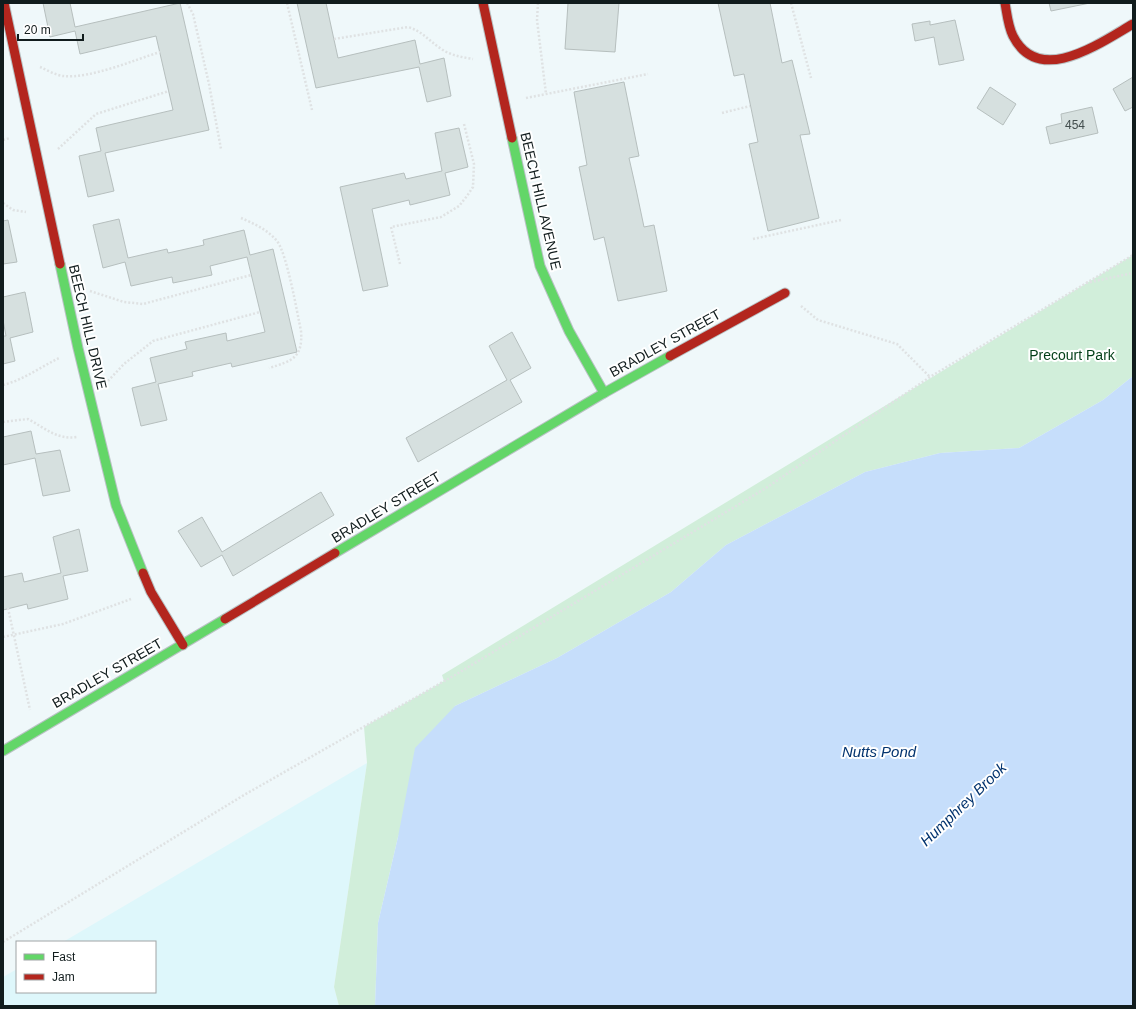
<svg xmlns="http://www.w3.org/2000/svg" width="1136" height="1009" viewBox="0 0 1136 1009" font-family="Arial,sans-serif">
<rect width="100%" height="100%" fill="#eff8fa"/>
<path fill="#def7fb" d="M 367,763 L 334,987 L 339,1006 L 3,1006 L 3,977 L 17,969 L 17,992 L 155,992 L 155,942 L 63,942 Z"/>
<path fill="#d1eeda" d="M 1133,255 L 1133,376 L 1103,400 L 1019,448 L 940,453 L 865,472 L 726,545 L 671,592 L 557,658 L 455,706 L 398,837 L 378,923 L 375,1006 L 339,1006 L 334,987 L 367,763 L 364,727 L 444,681 L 442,675 Z"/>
<path fill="#c6defb" d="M 1133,376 L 1133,1006 L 375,1006 L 378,923 L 398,837 L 415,748 L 455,706 L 557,658 L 671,592 L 726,545 L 865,472 L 940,453 L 1019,448 L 1103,400 Z"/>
<g fill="#d6e0df" stroke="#b6bfbe">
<path d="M 43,3 L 70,3 L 75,27 L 180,3 L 209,130 L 105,153 L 114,191 L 88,197 L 79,156 L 101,151 L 96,128 L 173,110 L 156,36 L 80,54 L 75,31 L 50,37 Z"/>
<path d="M 297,3 L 326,3 L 338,58 L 415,40 L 420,64 L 444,58 L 451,96 L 427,102 L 419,67 L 316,88 Z"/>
<path d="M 568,3 L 619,3 L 615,52 L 565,49 Z"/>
<path d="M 718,3 L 770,3 L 782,63 L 792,60 L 810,134 L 800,135 L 819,218 L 768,231 L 749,144 L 758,142 L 744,74 L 734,76 Z"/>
<path d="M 1049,3 L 1090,3 L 1051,11 Z"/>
<path d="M 955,20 L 964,60 L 939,65 L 934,37 L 915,41 L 912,24 L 930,21 L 930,25 Z"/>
<path d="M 1133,77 L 1133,107 L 1125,111 L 1113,89 Z"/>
<path d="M 624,82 L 639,156 L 629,158 L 636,189 L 644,227 L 654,225 L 667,291 L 618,301 L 604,237 L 594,240 L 579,167 L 587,165 L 574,92 Z"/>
<path d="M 990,87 L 1016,104 L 1003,125 L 977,108 Z"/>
<path d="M 1092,107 L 1098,133 L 1050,144 L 1046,127 L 1062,123 L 1061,114 Z"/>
<path d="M 459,128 L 468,167 L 445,173 L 450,195 L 410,205 L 409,200 L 372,209 L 388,286 L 363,291 L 340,187 L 404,173 L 406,179 L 442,171 L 435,133 Z"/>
<path d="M 119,219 L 128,258 L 167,249 L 168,253 L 204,245 L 203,240 L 244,230 L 250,255 L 273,249 L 297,352 L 232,367 L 231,363 L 192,372 L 193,376 L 158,384 L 167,420 L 141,426 L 132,388 L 156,382 L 150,358 L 187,349 L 185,342 L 226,333 L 227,341 L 265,332 L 247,257 L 210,266 L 212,275 L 173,283 L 172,277 L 131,286 L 125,262 L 103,268 L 93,225 Z"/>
<path d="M 8,220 L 17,262 L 3,264 L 3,221 Z"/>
<path d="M 25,292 L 33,332 L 10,338 L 15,361 L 3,364 L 3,336 L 6,336 L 3,320 L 3,297 Z"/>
<path d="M 512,332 L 531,368 L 510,380 L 522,402 L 418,462 L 406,438 L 507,380 L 489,346 Z"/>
<path d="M 31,431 L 36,454 L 60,450 L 70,491 L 43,496 L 35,458 L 3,465 L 3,437 Z"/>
<path d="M 321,492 L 334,515 L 233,576 L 222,555 L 201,567 L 178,531 L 202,517 L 222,552 Z"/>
<path d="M 79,529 L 88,571 L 63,576 L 68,599 L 28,609 L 27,604 L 3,610 L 3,577 L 22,573 L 24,582 L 61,573 L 53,537 Z"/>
</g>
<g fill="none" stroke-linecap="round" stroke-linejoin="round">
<defs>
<g id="fast">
<path d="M 512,138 L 540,266 L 569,331 L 604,393"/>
<path d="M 60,264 L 78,348 L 116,505 L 143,573"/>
<path d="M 335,553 L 604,393 L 670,356"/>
<path d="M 3,751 L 225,619"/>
</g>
<g id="jam">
<path d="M 4,3 L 60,264"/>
<path d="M 483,3 L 512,138"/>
<path d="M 1005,3 C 1007,14 1008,26 1013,36 C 1039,87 1100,43 1133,24"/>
<path d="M 670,356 L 785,293"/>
<path d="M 143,573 L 151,592 L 183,645"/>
<path d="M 225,619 L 335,553"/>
</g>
</defs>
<use href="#fast" stroke="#b9c2c4" stroke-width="11"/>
<use href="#jam" stroke="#b9c2c4" stroke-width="11"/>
<g stroke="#dfe2e3" stroke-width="2.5" stroke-dasharray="2 2" stroke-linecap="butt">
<path d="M 187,3 L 193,14 L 209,84 L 221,149"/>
<path d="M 287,3 L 312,110"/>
<path d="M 538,3 L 537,20 L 546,94"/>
<path d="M 791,3 L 811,78"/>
<path d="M 334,39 L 408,27 C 422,31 428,40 440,48 C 449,55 461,57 473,59"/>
<path d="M 40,67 C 47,70 55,75 63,76 C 90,79 134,60 160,52"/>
<path d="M 526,98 L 648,74"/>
<path d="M 722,113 L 750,106"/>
<path d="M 3,140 L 10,138"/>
<path d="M 58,149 L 96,114 L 169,91"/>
<path d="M 3,203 L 13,210 L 26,212"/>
<path d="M 241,218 C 253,223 268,230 277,241 C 287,254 297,312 301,331 C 303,358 292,361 269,368"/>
<path d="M 753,239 L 841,220"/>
<path d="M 400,264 L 391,227 L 441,217 L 459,206 L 467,196 L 473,187 L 474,164 L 464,124"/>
<path d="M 1086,283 L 1133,273"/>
<path d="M 90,291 L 124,302 L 143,304 L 251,275"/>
<path d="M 801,306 L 818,320 L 897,344 L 930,377"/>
<path d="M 108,381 L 124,364 L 153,341 L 260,312"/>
<path d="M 3,385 C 23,380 41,367 59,358"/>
<path d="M 3,422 L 28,419 C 45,428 57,440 77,437"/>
<path d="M 8,608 L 30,710"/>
<path d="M 3,637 L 63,624 L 131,599"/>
<path d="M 3,942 L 244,795 L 455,675 L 766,488 L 930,377 L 1133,255"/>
</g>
<use href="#fast" stroke="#63d668" stroke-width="9"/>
<use href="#jam" stroke="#b3261e" stroke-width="9"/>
</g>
<g text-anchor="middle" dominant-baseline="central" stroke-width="4" stroke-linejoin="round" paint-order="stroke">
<g font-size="12" fill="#434e4e">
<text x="1075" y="125">454</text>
</g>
<g font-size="14" fill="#111c1d" stroke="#fff">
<text transform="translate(541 201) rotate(77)">BEECH HILL AVENUE</text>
<text transform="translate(88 327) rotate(77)">BEECH HILL DRIVE</text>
<text transform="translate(665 343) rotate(-29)">BRADLEY STREET</text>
<text transform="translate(386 507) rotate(-31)">BRADLEY STREET</text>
<text transform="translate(107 673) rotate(-30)">BRADLEY STREET</text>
</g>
<g font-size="14" fill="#003d16" stroke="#fff">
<text x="1072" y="355">Precourt Park</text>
</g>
<g font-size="15" font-style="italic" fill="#03346f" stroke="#fff">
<text x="879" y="751">Nutts Pond</text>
<text transform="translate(963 804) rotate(-44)">Humphrey Brook</text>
</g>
</g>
<rect width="1136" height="1009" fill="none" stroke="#111c1d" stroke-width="8"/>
<rect x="16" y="941" width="140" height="52" fill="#ffffff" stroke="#a0a4a5"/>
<rect x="24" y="954" width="20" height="6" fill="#63d668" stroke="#a0a4a5"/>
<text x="52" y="961" font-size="12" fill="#111c1d">Fast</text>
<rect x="24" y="974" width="20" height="6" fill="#b3261e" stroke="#a0a4a5"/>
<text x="52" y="981" font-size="12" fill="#111c1d">Jam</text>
<path d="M18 34v6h65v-6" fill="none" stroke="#111c1d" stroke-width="2"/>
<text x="24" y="34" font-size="12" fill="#111c1d" stroke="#ffffff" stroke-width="3" paint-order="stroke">20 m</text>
</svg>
